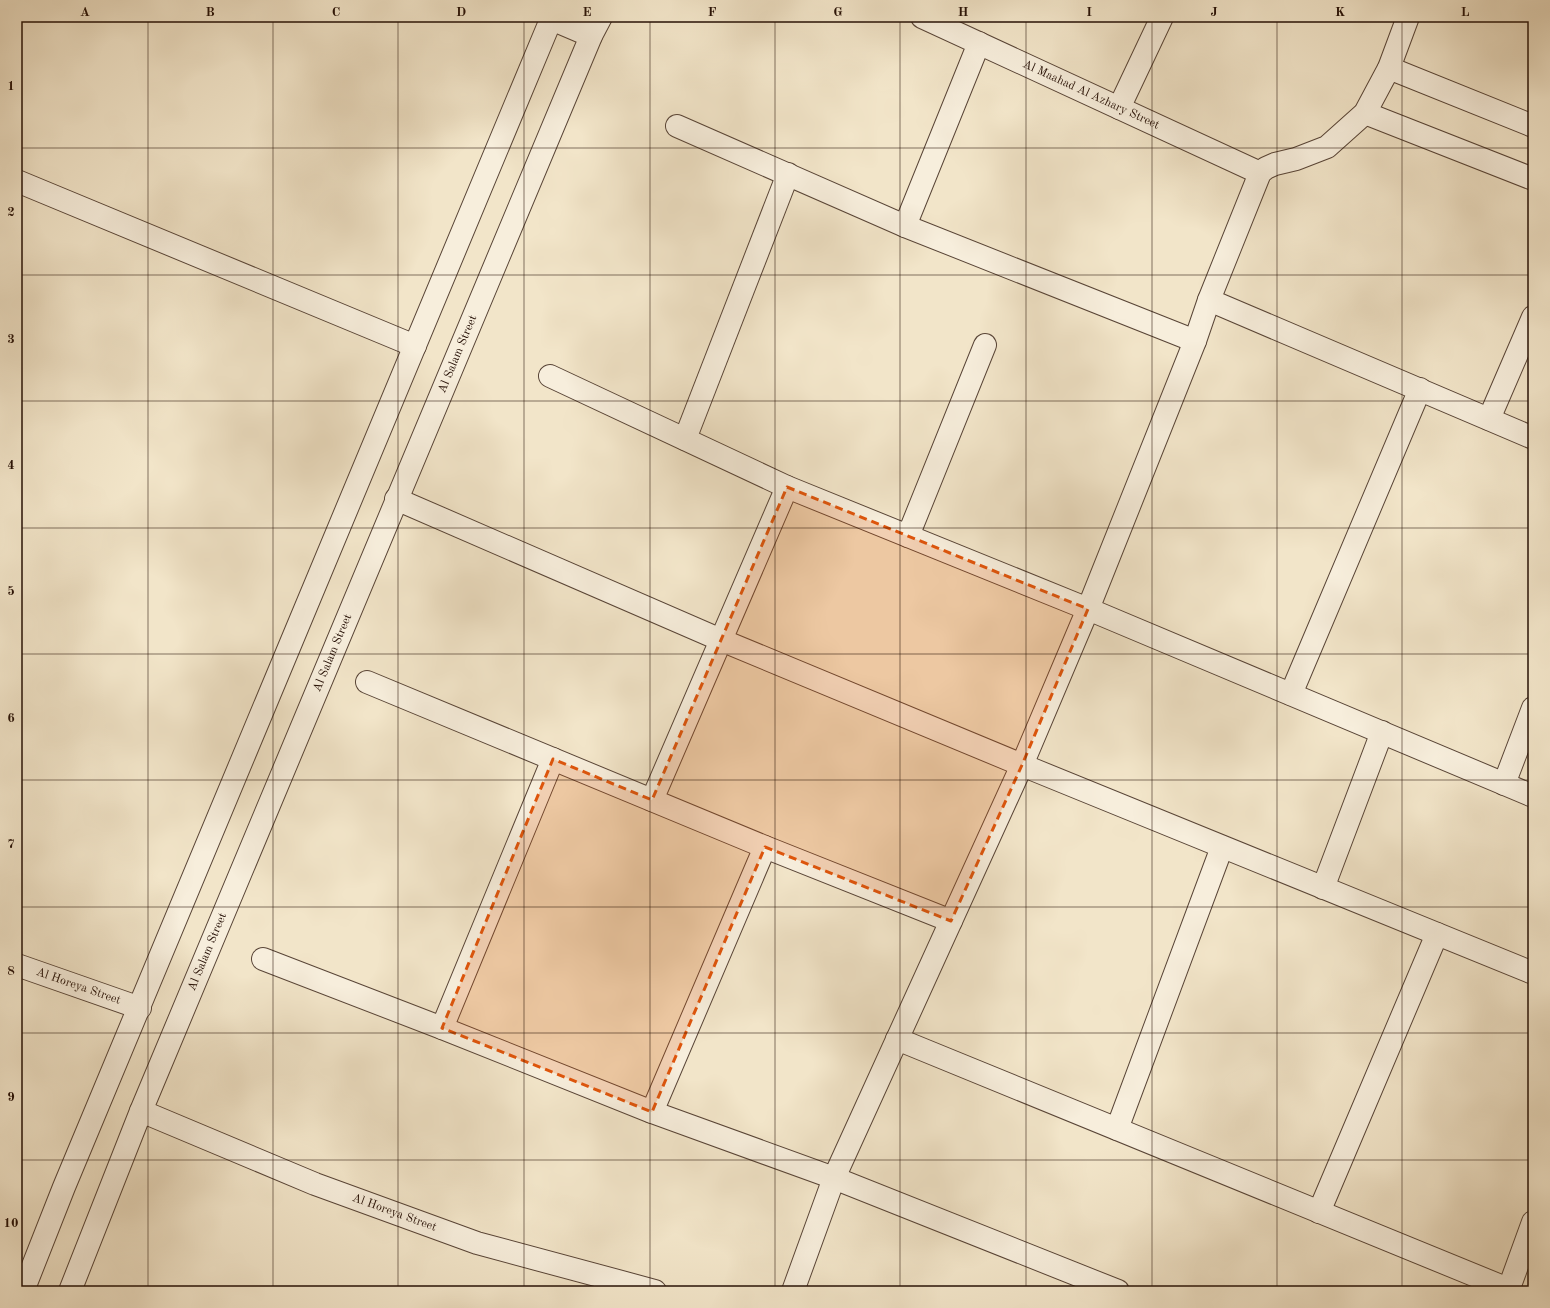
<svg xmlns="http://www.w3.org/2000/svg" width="1550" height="1308" viewBox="0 0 1550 1308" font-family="'Old Standard TT',serif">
<rect width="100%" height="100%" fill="#f2e5c9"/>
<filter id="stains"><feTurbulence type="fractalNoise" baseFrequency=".005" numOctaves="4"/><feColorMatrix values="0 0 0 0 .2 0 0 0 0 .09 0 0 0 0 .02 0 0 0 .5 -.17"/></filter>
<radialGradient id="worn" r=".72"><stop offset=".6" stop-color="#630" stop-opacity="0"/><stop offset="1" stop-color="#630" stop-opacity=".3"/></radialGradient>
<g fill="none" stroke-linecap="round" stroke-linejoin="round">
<defs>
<g id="minor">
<path id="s1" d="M 922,17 L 1260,173"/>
<path d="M 551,19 L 591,36"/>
<path d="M 1389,68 L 1533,126"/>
<path d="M 1119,108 L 1162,17"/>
<path d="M 1365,113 L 1533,179"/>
<path d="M 677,126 L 905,226 L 1195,341"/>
<path d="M 17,181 L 415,346"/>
<path d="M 905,226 L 979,43"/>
<path d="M 1209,300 L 1533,438"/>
<path d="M 550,376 L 787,487 L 1088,609 L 1533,796"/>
<path d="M 1489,419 L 1533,317"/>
<path d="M 685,439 L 788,174"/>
<path d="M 396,499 L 721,640 L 1022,765 L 1533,973"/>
<path d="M 908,536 L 985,345"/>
<path d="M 367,682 L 765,847 L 951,921"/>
<path d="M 1291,694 L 1420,389"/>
<path d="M 1504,784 L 1533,708"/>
<path d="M 652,800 L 787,487"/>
<path d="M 1323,888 L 1382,732"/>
<path d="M 263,959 L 442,1028 L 652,1112 L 834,1178 L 1118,1291"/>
<path id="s2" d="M 17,965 L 140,1008"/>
<path d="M 442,1028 L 553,759"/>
<path d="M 897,1039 L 1508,1289"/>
<path id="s3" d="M 141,1111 L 315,1184 L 477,1243 L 655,1291"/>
<path d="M 652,1112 L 765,847"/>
<path d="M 1117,1129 L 1222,847"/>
<path d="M 1319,1212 L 1437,934"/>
<path d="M 23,1291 L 64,1187 L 552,17"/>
<path id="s4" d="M 70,1291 L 141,1111 L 591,36 L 601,17"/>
<path d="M 793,1291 L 834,1178 L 1022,765 L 1088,609 L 1195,341 L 1209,300 L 1260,173 L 1266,168 L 1275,164 L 1296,159 L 1327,147 L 1365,113 L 1389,68 L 1408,17"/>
<path d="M 1508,1291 L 1533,1222"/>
</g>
</defs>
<use href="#minor" stroke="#594537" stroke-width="24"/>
<use href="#minor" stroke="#f7eedc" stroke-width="22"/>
</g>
<path fill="#de550c" fill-opacity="0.2" stroke="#de550c" stroke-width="3" stroke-dasharray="8 5" stroke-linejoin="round" d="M 787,487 L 1088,609 L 1022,765 L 951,921 L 765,847 L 652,1112 L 442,1028 L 553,759 L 652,800 Z"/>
<path fill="none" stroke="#261006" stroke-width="1" stroke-opacity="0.55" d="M 148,17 L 148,1291M 273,17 L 273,1291M 398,17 L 398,1291M 524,17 L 524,1291M 650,17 L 650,1291M 775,17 L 775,1291M 900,17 L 900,1291M 1026,17 L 1026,1291M 1152,17 L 1152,1291M 1277,17 L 1277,1291M 1402,17 L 1402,1291M 17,148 L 1533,148M 17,275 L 1533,275M 17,401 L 1533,401M 17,528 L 1533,528M 17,654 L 1533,654M 17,780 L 1533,780M 17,907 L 1533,907M 17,1033 L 1533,1033M 17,1160 L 1533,1160"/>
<g text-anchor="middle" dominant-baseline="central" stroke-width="3" stroke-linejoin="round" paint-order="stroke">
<g font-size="12" fill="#261006" stroke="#f7eedc">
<text stroke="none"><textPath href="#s1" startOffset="186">Al Maahad Al Azhary Street</textPath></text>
<text stroke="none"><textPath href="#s4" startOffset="1014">Al Salam Street</textPath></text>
<text stroke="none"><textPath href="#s4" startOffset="690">Al Salam Street</textPath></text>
<text stroke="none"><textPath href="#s4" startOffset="366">Al Salam Street</textPath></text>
<text stroke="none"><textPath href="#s2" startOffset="65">Al Horeya Street</textPath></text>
<text stroke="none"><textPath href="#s3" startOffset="273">Al Horeya Street</textPath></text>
</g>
</g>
<rect width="1550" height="1308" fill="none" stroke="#f2e5c9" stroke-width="44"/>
<rect x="22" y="22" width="1506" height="1264" fill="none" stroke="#261006" stroke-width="1.5"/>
<g font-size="13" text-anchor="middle" font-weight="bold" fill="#261006">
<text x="85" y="16">A</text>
<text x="210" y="16">B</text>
<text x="336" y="16">C</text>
<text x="461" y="16">D</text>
<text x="587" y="16">E</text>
<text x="712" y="16">F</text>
<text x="838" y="16">G</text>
<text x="963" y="16">H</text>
<text x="1089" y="16">I</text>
<text x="1214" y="16">J</text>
<text x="1340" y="16">K</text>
<text x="1465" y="16">L</text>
<text x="11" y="90">1</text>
<text x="11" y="216">2</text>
<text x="11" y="343">3</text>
<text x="11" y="469">4</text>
<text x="11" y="595">5</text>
<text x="11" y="722">6</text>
<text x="11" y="848">7</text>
<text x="11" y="975">8</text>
<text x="11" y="1101">9</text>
<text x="11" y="1227">10</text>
</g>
<rect width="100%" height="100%" filter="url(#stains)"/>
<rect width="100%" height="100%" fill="url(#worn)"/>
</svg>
